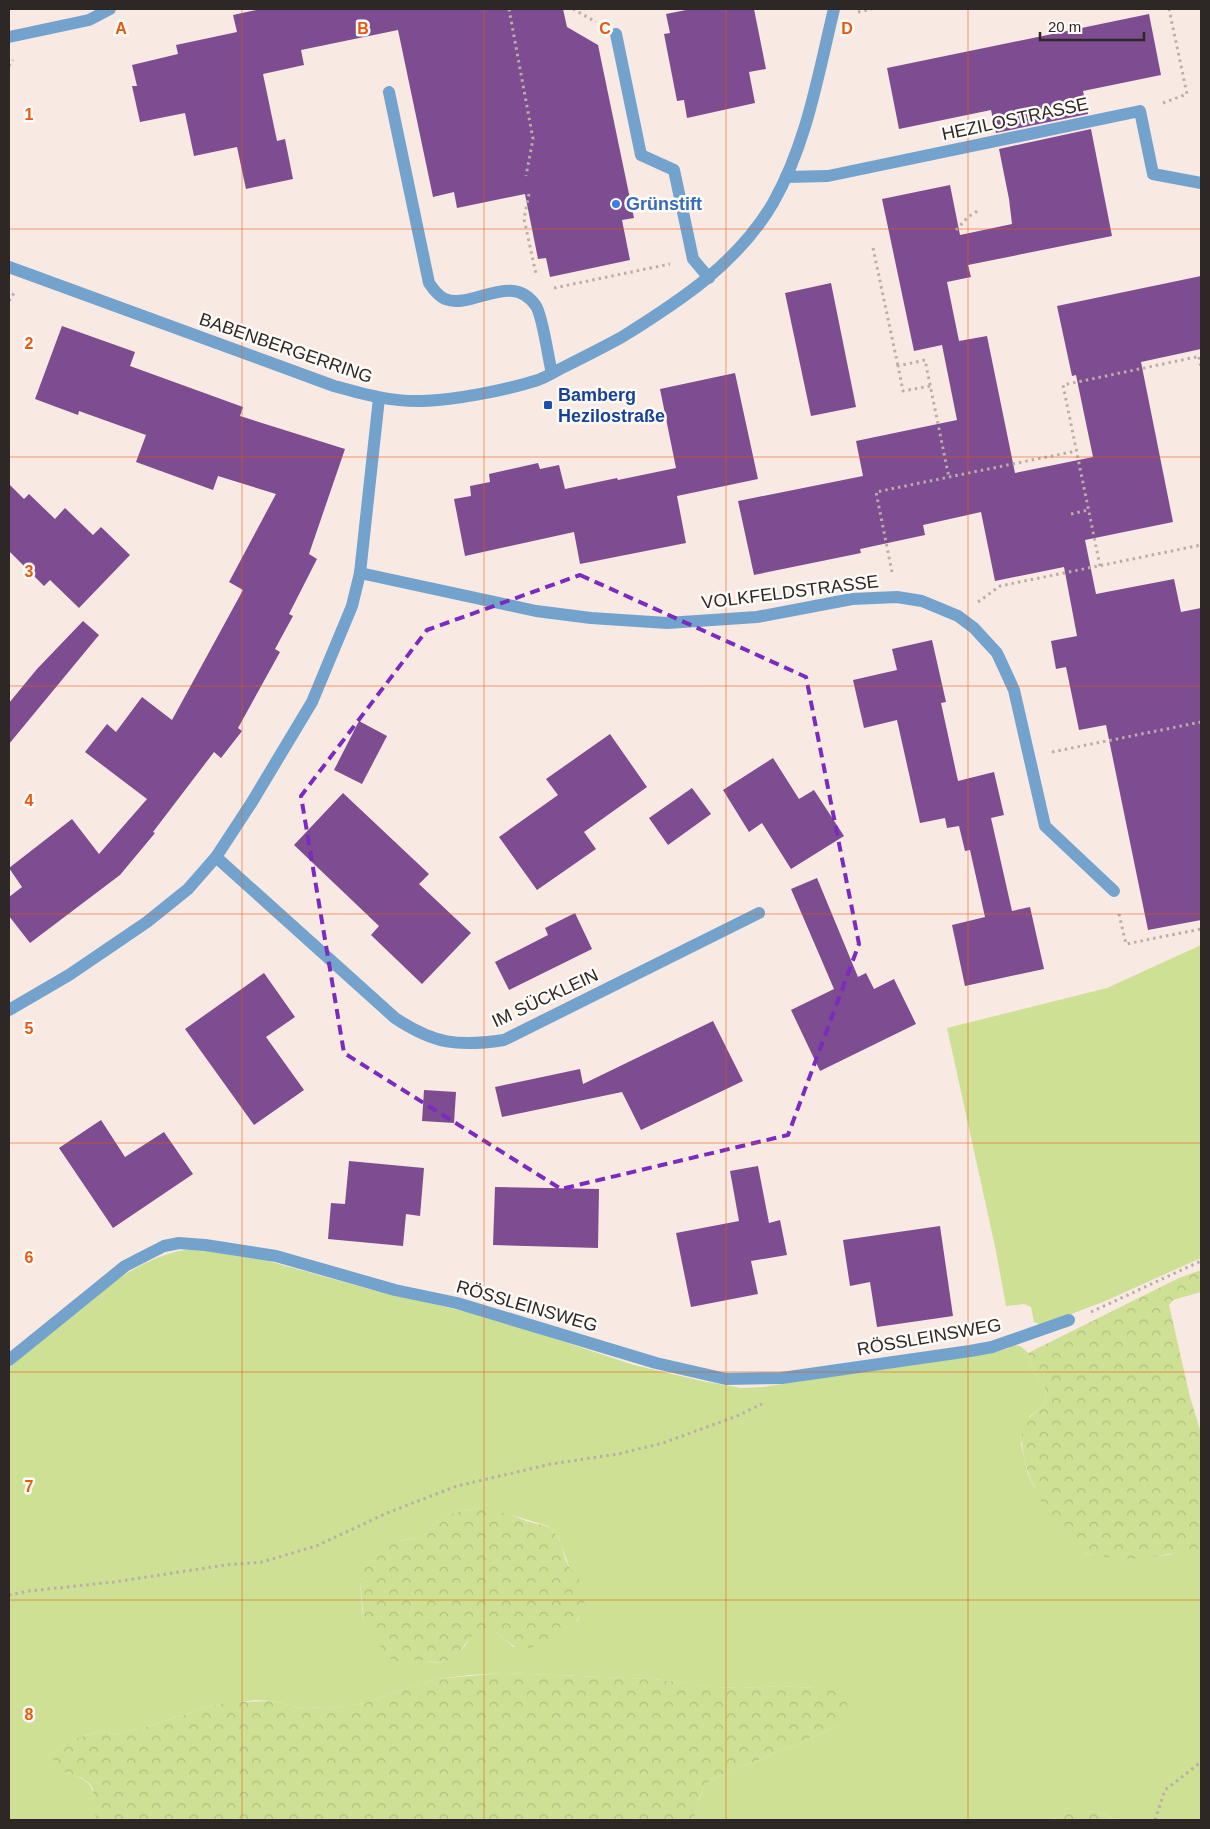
<svg xmlns="http://www.w3.org/2000/svg" width="1210" height="1829" viewBox="0 0 1210 1829" font-family="Helvetica,sans-serif">
<defs>
<pattern id="forest-crowns" width="20" height="18" patternUnits="userSpaceOnUse" patternTransform="scale(1.25)"><rect width="20" height="18" fill="#cde094"/><path d="M2 6a3 3 0 1 1 6 0M12 15a3 3 0 1 1 6 0" fill="none" stroke="#b0c07f"/></pattern>
</defs>
<rect width="100%" height="100%" fill="#f9e9e3"/>
<g fill="#cde094" fill-rule="evenodd">
<path d="M 1201,945 L 1201,1258 L 1103,1302 L 1042,1325 L 1034,1322 L 1031,1307 L 1024,1304 L 1006,1306 L 996,1251 L 947,1028 L 1107,988 Z"/>
<path d="M 194,1249 L 268,1261 L 369,1289 L 485,1316 L 634,1365 L 702,1381 L 741,1388 L 763,1387 L 999,1351 L 1009,1348 L 1011,1344 L 1022,1347 L 1028,1353 L 1031,1368 L 1045,1388 L 1046,1396 L 1043,1406 L 1029,1417 L 1021,1444 L 1027,1471 L 1034,1487 L 1057,1518 L 1071,1546 L 1087,1554 L 1116,1558 L 1152,1557 L 1168,1555 L 1185,1549 L 1195,1549 L 1201,1555 L 1201,1820 L 1114,1820 C 1098,1805 1069,1813 1050,1820 L 690,1820 L 695,1815 L 703,1787 L 711,1780 L 827,1731 L 838,1724 L 834,1688 L 814,1688 L 782,1686 L 739,1688 L 714,1687 L 654,1679 L 502,1673 L 470,1675 L 436,1679 L 365,1703 L 325,1709 L 316,1707 L 304,1709 L 272,1701 L 256,1700 L 216,1705 L 135,1730 L 116,1734 L 102,1731 L 84,1736 L 68,1742 L 54,1753 L 60,1771 C 78,1777 93,1778 94,1800 C 95,1808 94,1813 97,1820 L 9,1820 L 9,1368 C 58,1327 129,1253 194,1249 ZM 478,1508 L 508,1514 L 548,1526 L 554,1532 L 559,1539 L 570,1569 L 582,1584 L 585,1603 L 578,1620 L 513,1647 C 501,1635 486,1620 470,1637 C 468,1640 467,1644 464,1647 C 461,1651 456,1654 451,1656 C 448,1658 444,1661 441,1662 C 425,1665 414,1651 396,1665 L 364,1621 L 362,1607 L 360,1581 L 382,1546 L 402,1540 L 417,1538 L 426,1534 L 437,1521 L 449,1514 Z"/>
</g>
<g fill="url(#forest-crowns)">
<path d="M 1201,1270 L 1201,1292 L 1173,1300 L 1169,1305 L 1190,1397 L 1201,1433 L 1201,1555 L 1195,1549 C 1185,1549 1178,1552 1169,1554 C 1153,1558 1133,1560 1116,1558 C 1103,1557 1082,1555 1072,1546 C 1065,1540 1062,1528 1057,1520 C 1054,1515 1048,1511 1044,1506 C 1039,1500 1037,1493 1034,1486 C 1024,1465 1020,1446 1023,1423 L 1043,1406 L 1046,1396 L 1045,1388 L 1031,1368 L 1028,1353 L 1179,1278 Z"/>
<path d="M 478,1508 C 488,1510 499,1511 508,1514 C 515,1516 522,1520 530,1522 C 535,1524 543,1524 548,1527 C 552,1529 556,1534 558,1538 C 563,1546 563,1555 567,1563 C 571,1571 579,1577 582,1585 C 592,1609 575,1627 555,1636 C 546,1640 534,1649 523,1649 C 507,1648 503,1629 484,1630 C 468,1631 464,1653 451,1659 C 432,1668 413,1652 396,1665 L 374,1638 L 364,1621 L 360,1581 L 363,1567 L 382,1546 L 390,1542 L 417,1538 L 426,1534 L 437,1521 L 449,1514 Z"/>
<path d="M 502,1673 L 654,1679 L 715,1687 L 739,1688 L 782,1686 L 814,1688 L 834,1688 L 845,1693 L 848,1710 L 838,1724 L 827,1731 L 711,1780 L 703,1787 L 695,1815 L 690,1820 L 97,1820 L 94,1812 L 93,1789 L 89,1783 L 82,1778 L 60,1771 L 55,1767 L 53,1759 L 54,1753 L 68,1742 L 74,1739 L 102,1731 L 116,1734 L 135,1730 L 216,1705 L 234,1702 L 272,1701 L 304,1709 L 316,1707 L 325,1709 L 365,1703 L 436,1679 Z"/>
<path d="M 1078,1811 C 1091,1811 1104,1811 1114,1820 L 1050,1820 Z"/>
</g>
<g fill="#7e4c90">
<path d="M 261,9 L 563,9 L 567,27 L 598,45 L 634,218 L 622,220 L 630,260 L 550,277 L 546,258 L 538,259 L 525,194 L 457,208 L 454,192 L 433,197 L 398,30 L 301,50 L 304,65 L 263,74 L 277,141 L 285,139 L 293,179 L 246,189 L 237,147 L 194,156 L 185,113 L 140,122 L 132,86 L 137,86 L 132,65 L 178,54 L 176,45 L 237,32 L 233,15 Z"/>
<path d="M 691,9 L 754,9 L 766,69 L 749,72 L 755,103 L 687,118 L 684,100 L 677,101 L 664,34 L 670,33 L 666,14 Z"/>
<path d="M 1149,14 L 1161,75 L 1083,91 L 1088,114 L 996,133 L 991,110 L 899,129 L 887,68 Z"/>
<path d="M 1091,129 L 1112,236 L 968,265 L 971,277 L 947,282 L 959,341 L 987,336 L 1015,473 L 1093,457 L 1076,375 L 1072,376 L 1057,306 L 1201,276 L 1201,349 L 1141,362 L 1173,522 L 1085,540 L 1096,594 L 1174,579 L 1181,612 L 1201,608 L 1201,920 L 1148,930 L 1106,725 L 1079,730 L 1066,667 L 1056,669 L 1051,641 L 1077,636 L 1064,567 L 995,581 L 981,512 L 923,525 L 925,535 L 860,549 L 861,553 L 754,575 L 738,501 L 863,476 L 856,441 L 957,420 L 942,345 L 914,351 L 882,199 L 950,185 L 960,235 L 1012,224 L 1009,199 L 999,149 Z"/>
<path d="M 831,283 L 856,407 L 811,416 L 785,293 Z"/>
<path d="M 62,326 L 135,352 L 130,366 L 243,407 L 240,416 L 345,449 L 309,554 L 317,559 L 289,614 L 293,616 L 275,649 L 280,652 L 238,728 L 242,731 L 221,758 L 214,752 L 153,832 L 155,833 L 120,875 L 30,943 L 9,916 L 9,897 L 22,887 L 9,868 L 72,819 L 99,854 L 147,799 L 85,752 L 107,724 L 116,732 L 142,697 L 172,720 L 243,590 L 229,582 L 276,494 L 218,476 L 213,490 L 136,462 L 146,435 L 79,411 L 78,415 L 35,399 Z"/>
<path d="M 735,373 L 758,479 L 677,496 L 686,543 L 580,564 L 574,532 L 465,556 L 454,499 L 471,496 L 470,486 L 490,482 L 489,474 L 538,463 L 540,469 L 559,465 L 565,489 L 617,478 L 618,480 L 676,468 L 660,389 Z"/>
<path d="M 9,484 L 24,499 L 29,494 L 55,519 L 65,508 L 93,535 L 101,527 L 130,555 L 79,608 L 50,580 L 44,586 L 9,551 Z"/>
<path d="M 83,621 L 99,635 L 9,744 L 9,703 L 37,669 Z"/>
<path d="M 932,640 L 946,702 L 941,703 L 958,781 L 994,772 L 1004,815 L 991,818 L 1012,911 L 1030,907 L 1044,969 L 965,986 L 952,925 L 985,917 L 970,850 L 965,851 L 959,826 L 947,828 L 945,818 L 920,823 L 897,720 L 864,728 L 853,680 L 897,670 L 892,649 Z"/>
<path d="M 359,721 L 387,736 L 362,784 L 334,770 Z"/>
<path d="M 610,734 L 647,787 L 584,832 L 596,849 L 537,890 L 499,837 L 558,795 L 546,779 Z"/>
<path d="M 773,758 L 799,799 L 814,790 L 844,836 L 791,869 L 762,823 L 749,832 L 723,790 Z"/>
<path d="M 692,788 L 711,814 L 668,845 L 649,818 Z"/>
<path d="M 343,793 L 429,874 L 419,884 L 471,933 L 422,984 L 371,935 L 379,926 L 294,845 Z"/>
<path d="M 817,878 L 858,977 L 866,973 L 874,989 L 894,979 L 916,1024 L 820,1071 L 791,1010 L 834,989 L 791,889 Z"/>
<path d="M 575,913 L 592,949 L 509,990 L 495,962 L 548,935 L 545,928 Z"/>
<path d="M 264,973 L 295,1017 L 266,1037 L 304,1090 L 254,1125 L 185,1029 Z"/>
<path d="M 713,1021 L 743,1081 L 641,1130 L 622,1092 L 502,1117 L 495,1087 L 580,1069 L 583,1084 Z"/>
<path d="M 424,1090 L 456,1092 L 454,1123 L 422,1121 Z"/>
<path d="M 101,1120 L 125,1157 L 164,1132 L 193,1174 L 113,1228 L 59,1148 Z"/>
<path d="M 349,1161 L 424,1168 L 420,1216 L 406,1214 L 403,1246 L 328,1239 L 331,1203 L 345,1204 Z"/>
<path d="M 758,1166 L 769,1223 L 780,1220 L 787,1255 L 751,1261 L 758,1294 L 691,1307 L 676,1233 L 739,1221 L 730,1171 Z"/>
<path d="M 495,1187 L 599,1189 L 598,1248 L 493,1245 Z"/>
<path d="M 940,1226 L 953,1316 L 877,1327 L 870,1282 L 850,1286 L 843,1240 Z"/>
</g>
<g fill="none" stroke-linecap="round" stroke-linejoin="round">
<g stroke="#baaea9" stroke-width="3" stroke-dasharray="2.5 4" stroke-linecap="butt">
<path d="M 509,9 L 533,139 L 526,176"/>
<path d="M 573,9 L 596,22"/>
<path d="M 858,12 L 872,9"/>
<path d="M 9,66 L 13,60"/>
<path d="M 1163,103 L 1187,94 L 1169,9"/>
<path d="M 529,194 L 524,219 L 536,274"/>
<path d="M 956,230 L 968,217 L 979,210"/>
<path d="M 873,248 L 898,366"/>
<path d="M 554,288 L 670,264"/>
<path d="M 9,301 L 14,293"/>
<path d="M 1199,357 L 1201,368"/>
<path d="M 930,386 L 903,391 L 898,366 L 925,360 L 949,478"/>
<path d="M 1071,514 L 1088,510"/>
<path d="M 1100,566 L 1063,385 L 1201,356"/>
<path d="M 892,572 L 876,492 L 1076,451"/>
<path d="M 978,602 L 1000,586 L 1201,545"/>
<path d="M 1052,752 L 1201,722"/>
<path d="M 1119,914 L 1126,944 L 1201,929"/>
<path d="M 1091,1312 L 1201,1261"/>
<path d="M 9,1595 L 29,1591 L 114,1582 L 225,1565 L 262,1562 L 316,1546 L 387,1513 L 457,1486 L 551,1464 L 618,1454 L 663,1443 L 737,1416 L 762,1404"/>
<path d="M 1155,1820 L 1165,1790 L 1201,1762"/>
</g>
<g stroke="#73a3cd" stroke-width="12">
<path d="M 9,37 L 89,20 L 110,9"/>
<path d="M 389,92 L 429,283 C 433,289 438,296 445,299 C 473,310 512,270 536,306 C 543,317 548,358 552,373"/>
<path d="M 9,1360 L 125,1266 L 164,1246 L 179,1243 L 205,1245 L 276,1256 L 395,1290 L 457,1303 L 656,1363 L 726,1379 L 782,1378 L 970,1351 L 992,1347 L 1069,1320"/>
</g>
<path stroke="#73a3cd" stroke-width="12" d="M 616,34 L 641,155 L 674,170 L 693,259 L 709,278"/>
<g stroke="#73a3cd" stroke-width="12">
<path d="M 786,177 L 828,176 L 1140,111 L 1153,174 L 1201,183"/>
<path d="M 9,267 L 334,386 C 363,394 391,402 423,401 C 455,400 507,390 538,380 C 546,377 554,372 562,368 C 582,358 602,348 622,337 C 680,301 738,263 773,203 C 807,143 818,75 834,9"/>
<path d="M 360,573 L 536,611 L 591,618 L 667,623 L 757,617 L 852,599 L 897,597 L 922,601 L 958,616 L 974,628 L 997,653 L 1014,690 L 1045,826 L 1114,891"/>
<path d="M 216,857 L 395,1018 C 434,1044 458,1047 504,1040 L 759,913"/>
<path d="M 9,1010 L 69,975 L 147,922 L 188,889 L 216,857 L 252,802 L 312,702 L 352,606 L 360,573 L 379,398"/>
</g>
</g>
<path fill="none" stroke="#7b2cbf" stroke-width="4" stroke-dasharray="10 6" stroke-linejoin="round" d="M 580,575 L 806,677 L 859,944 L 788,1135 L 561,1189 L 344,1053 L 301,796 L 427,630 Z"/>
<path fill="none" stroke="#e8590c" stroke-width="1" stroke-opacity="0.55" d="M 242,9 L 242,1820M 484,9 L 484,1820M 726,9 L 726,1820M 968,9 L 968,1820M 9,229 L 1201,229M 9,457 L 1201,457M 9,686 L 1201,686M 9,914 L 1201,914M 9,1143 L 1201,1143M 9,1372 L 1201,1372M 9,1600 L 1201,1600"/>
<circle fill="#3f7fe0" stroke="#fdfaf8" stroke-width="2" cx="616" cy="204" r="5"/>
<rect fill="#1a4fb4" stroke="#fdfaf8" stroke-width="2" x="543" y="400" width="10" height="10" rx="2.5"/>
<g text-anchor="middle" dominant-baseline="central" stroke-width="5" stroke-linejoin="round" paint-order="stroke">
<g font-size="18" fill="#2d2825" stroke="#fdfaf8">
<text transform="translate(1015 119) rotate(-12)">HEZILOSTRASSE</text>
<text transform="translate(286 348) rotate(19)">BABENBERGERRING</text>
<text transform="translate(790 592) rotate(-7)">VOLKFELDSTRASSE</text>
<text transform="translate(545 998) rotate(-25)">IM SÜCKLEIN</text>
<text transform="translate(527 1306) rotate(16)">RÖSSLEINSWEG</text>
<text transform="translate(929 1337) rotate(-10)">RÖSSLEINSWEG</text>
</g>
<g font-size="18" font-weight="bold" fill="#366cbe" stroke="#fdfaf8" text-anchor="start">
<text x="626" y="204">Grünstift</text>
</g>
<g font-size="18" font-weight="bold" fill="#164399" stroke="#fdfaf8" text-anchor="start">
<text x="558" y="395">Bamberg<tspan x="558" dy="21">Hezilostraße</tspan></text>
</g>
</g>
<g font-size="16" text-anchor="middle" font-weight="bold" fill="#e8590c" stroke="#fdfaf8" stroke-width="5" stroke-linejoin="round" paint-order="stroke">
<text x="121" y="34">A</text>
<text x="363" y="34">B</text>
<text x="605" y="34">C</text>
<text x="847" y="34">D</text>
<text x="29" y="120">1</text>
<text x="29" y="349">2</text>
<text x="29" y="577">3</text>
<text x="29" y="806">4</text>
<text x="29" y="1034">5</text>
<text x="29" y="1263">6</text>
<text x="29" y="1492">7</text>
<text x="29" y="1720">8</text>
</g>
<rect width="1210" height="1829" fill="none" stroke="#2d2825" stroke-width="20"/>
<path d="M1040 32v8h104v-8" fill="none" stroke="#2d2825" stroke-width="2.5"/>
<text x="1048" y="32" font-size="15" fill="#2d2825" stroke="#fdfaf8" stroke-width="4" paint-order="stroke">20 m</text>
</svg>
